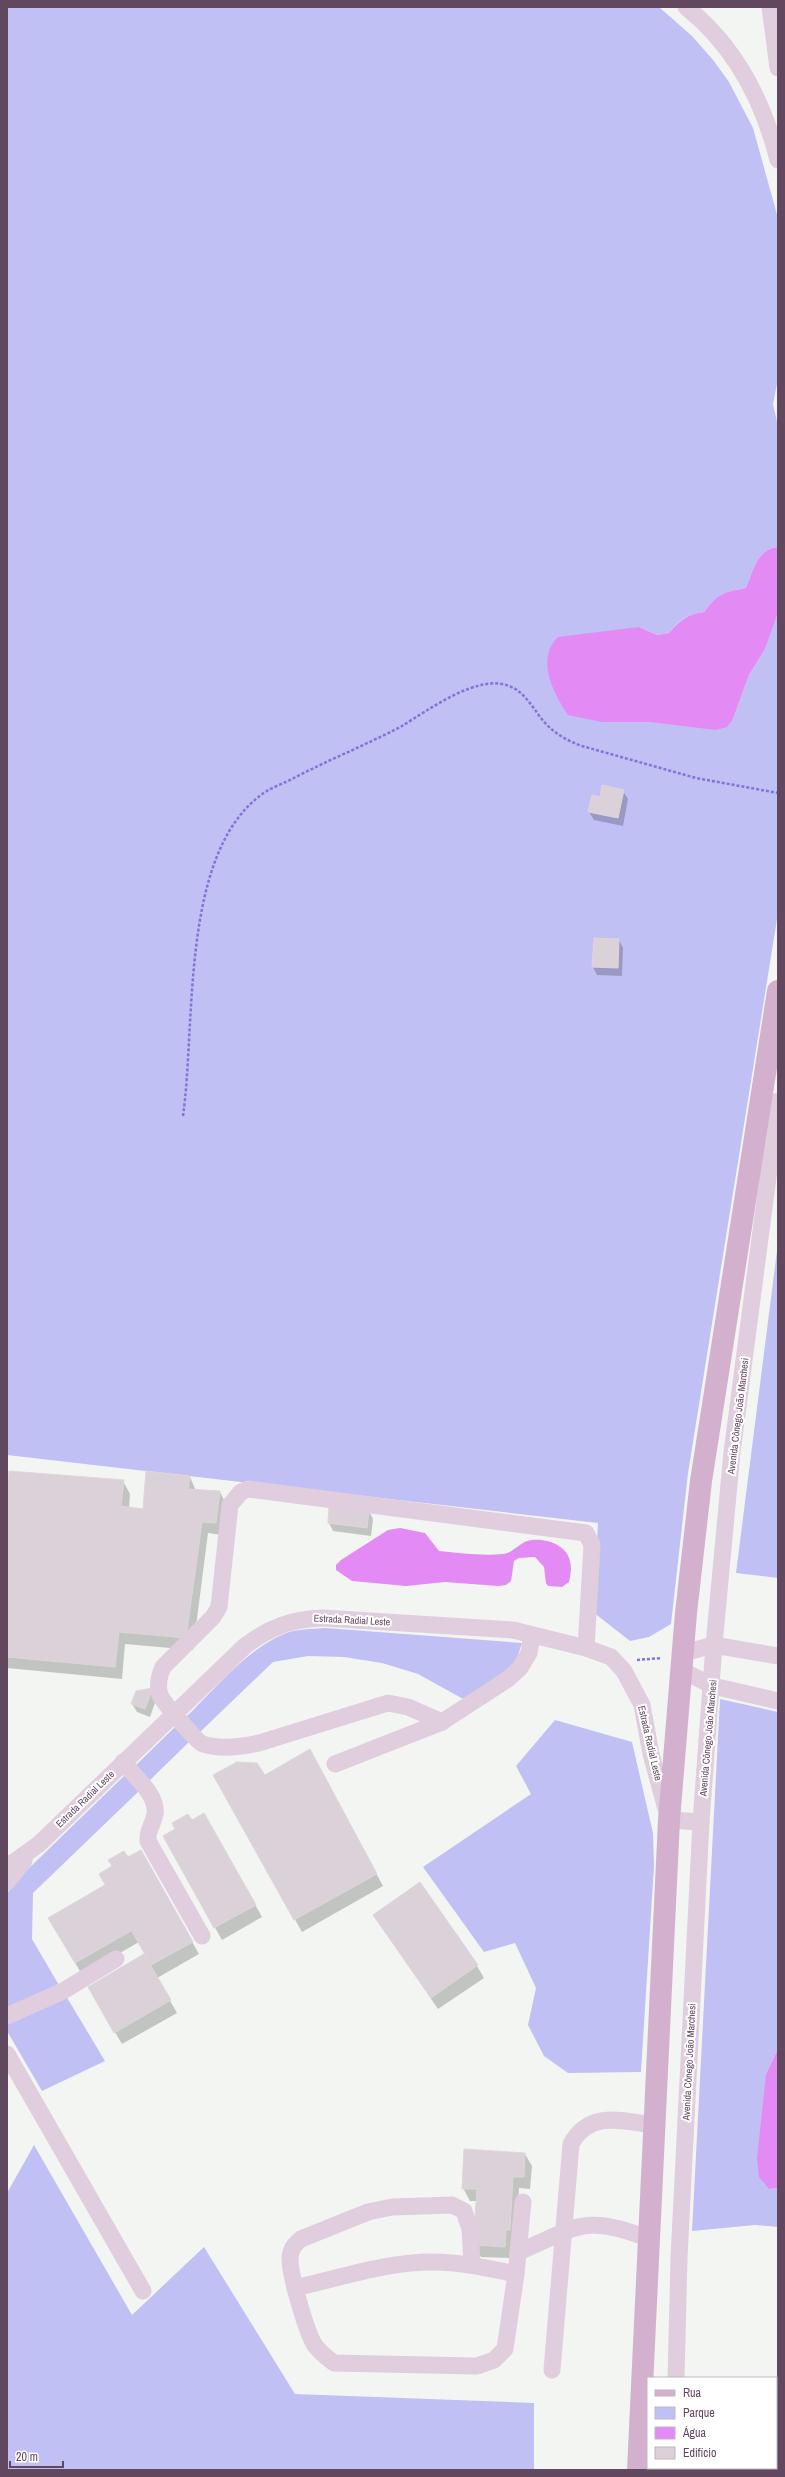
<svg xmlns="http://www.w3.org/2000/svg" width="785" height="2477" viewBox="0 0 785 2477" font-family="'Archivo Narrow',sans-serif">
<rect width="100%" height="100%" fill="#f3f5f3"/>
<g fill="#c1c0f4">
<path d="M 7,7 L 659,7 L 692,36 L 714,61 L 729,82 L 753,128 L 778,218 L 778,379 L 773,404 L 778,426 L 778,547 C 757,549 753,571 746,588 C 724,592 718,593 704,612 C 688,614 679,620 669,633 L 657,635 L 639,627 L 602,722 L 733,719 L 749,675 L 765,649 L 778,608 L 778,913 L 688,1473 L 671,1624 L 649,1637 L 630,1641 L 593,1612 L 598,1523 L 7,1455 Z"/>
<path d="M 778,1243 L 778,1578 L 736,1573 Z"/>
<path d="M 326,1628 L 522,1643 L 515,1664 L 465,1700 L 418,1674 L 382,1663 L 344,1657 L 308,1656 L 273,1662 L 199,1733 L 186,1717 C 214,1690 247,1649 284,1634 C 296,1629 312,1629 326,1628 Z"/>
<path d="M 720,1699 L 778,1712 L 778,2049 L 766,2074 L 769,2189 L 778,2188 L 778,2227 L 755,2225 L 692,2231 Z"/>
<path d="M 555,1720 L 632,1742 L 653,1833 L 654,1866 L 641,2072 L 568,2073 L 544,2056 L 528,2025 L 536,1988 L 515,1943 L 484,1952 L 423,1867 L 531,1794 L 516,1766 Z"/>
<path d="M 177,1725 L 190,1741 L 148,1782 L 135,1766 Z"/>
<path d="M 125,1775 L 139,1791 L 33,1893 L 32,1939 L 60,1987 L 7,2012 L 7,1893 L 22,1875 Z"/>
<path d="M 66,1996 L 105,2061 L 42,2091 L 7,2031 L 7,2023 Z"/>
<path d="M 34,2145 L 132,2315 L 204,2247 L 295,2394 L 534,2403 L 534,2470 L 7,2470 L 7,2193 Z"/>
</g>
<g fill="#e38af4">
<path d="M 778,547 L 777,615 L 765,649 L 749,675 L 733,719 L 727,727 L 716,730 L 650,722 L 602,722 L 568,715 C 554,694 535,659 558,637 L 639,627 L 657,635 L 669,633 C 680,620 688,614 704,612 C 718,593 724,592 746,588 C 753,571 757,549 778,547 Z"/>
<path d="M 400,1528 L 425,1533 L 439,1551 C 460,1553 482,1556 503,1554 C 512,1553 519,1544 527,1541 C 541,1537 564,1543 569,1558 C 572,1566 571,1574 569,1582 L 562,1587 L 548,1586 L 546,1583 L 544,1567 L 535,1557 L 519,1558 L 514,1561 L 511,1581 L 506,1585 L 498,1586 L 445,1582 L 406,1586 L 352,1581 L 336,1570 L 336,1565 L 341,1560 L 388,1530 Z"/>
<path d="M 778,2049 L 778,2188 L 769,2189 L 759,2177 L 757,2159 L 766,2074 Z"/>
</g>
<g fill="#0003">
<path d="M 623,791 L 628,799 L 623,826 L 594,820 L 589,812 L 600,798 Z"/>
<path d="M 619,940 L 623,948 L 622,976 L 597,975 L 593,967 Z"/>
<path d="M 190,1477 L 196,1491 L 220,1492 L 226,1504 L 222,1535 L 208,1533 L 193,1650 L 125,1644 L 122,1679 L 7,1668 L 7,1502 L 123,1481 L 130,1494 L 129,1508 L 144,1510 Z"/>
<path d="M 330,1506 L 369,1511 L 373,1519 L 371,1536 L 333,1531 L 329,1523 Z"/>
<path d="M 152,1689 L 157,1697 L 150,1717 L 137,1712 L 132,1704 Z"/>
<path d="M 316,1763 L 383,1886 L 302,1932 L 214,1776 L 264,1776 Z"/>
<path d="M 204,1814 L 262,1917 L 222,1940 L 164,1837 Z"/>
<path d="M 141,1852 L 199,1954 L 157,1978 L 177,2013 L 122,2044 L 89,1988 L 146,1954 L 139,1942 L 82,1975 L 50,1918 L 106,1886 L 128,1859 Z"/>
<path d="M 374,1915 L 477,1966 L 484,1978 L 438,2009 Z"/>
<path d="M 525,2154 L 532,2166 L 530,2189 L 519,2188 L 516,2241 L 512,2258 L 481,2257 L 474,2245 L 477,2201 L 470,2201 L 463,2188 Z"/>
</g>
<g fill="#dbd1d8" stroke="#ded6db">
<path d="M 602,785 L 624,790 L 618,818 L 588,812 L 592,795 L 600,797 Z"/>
<path d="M 594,938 L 619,939 L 618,968 L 592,967 Z"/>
<path d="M 9,1471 L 124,1480 L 121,1506 L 143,1509 L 146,1471 L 190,1476 L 188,1489 L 220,1491 L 216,1523 L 202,1522 L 186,1638 L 119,1632 L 115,1667 L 7,1657 L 7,1493 Z"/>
<path d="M 329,1505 L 369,1510 L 367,1528 L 328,1523 Z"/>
<path d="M 153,1688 L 145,1709 L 131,1704 L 136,1691 Z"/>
<path d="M 310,1749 L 377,1874 L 294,1920 L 213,1775 L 237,1762 L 257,1763 L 265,1775 Z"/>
<path d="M 204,1813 L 256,1905 L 214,1928 L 163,1836 L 175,1829 L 172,1823 L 188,1814 L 192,1820 Z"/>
<path d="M 141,1850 L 193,1942 L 151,1965 L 99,1874 L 112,1866 L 108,1860 L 124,1851 L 128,1857 Z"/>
<path d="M 420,1882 L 478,1965 L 431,1998 L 373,1915 Z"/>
<path d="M 105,1885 L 131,1931 L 75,1963 L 48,1918 Z"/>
<path d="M 144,1954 L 171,2000 L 114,2033 L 88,1987 Z"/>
<path d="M 464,2149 L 525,2153 L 524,2177 L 513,2177 L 510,2230 L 506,2230 L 505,2247 L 473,2245 L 477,2189 L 462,2189 Z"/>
</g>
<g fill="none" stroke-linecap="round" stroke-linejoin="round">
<g stroke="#8274d5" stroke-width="2.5" stroke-dasharray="3 2" stroke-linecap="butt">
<path d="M 183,1116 C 196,1024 180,855 261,795 C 270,788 282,784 292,779 C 328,760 366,745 402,726 C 427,711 478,673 509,686 C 526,692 534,711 546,724 C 557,735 568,741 582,746 L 696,778 L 778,793"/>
<path d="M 637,1660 L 662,1658"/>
</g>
<g stroke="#e0cede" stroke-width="17">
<path d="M 686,7 C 735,46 763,100 778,160"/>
<path d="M 770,7 L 778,68"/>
<path d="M 683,1653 L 714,1645 L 778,1656"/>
<path d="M 681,1670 L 713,1686 L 778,1701"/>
<path d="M 442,1722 L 408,1707 L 388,1703 L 259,1743 C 241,1747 221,1750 203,1744 C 197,1742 163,1702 160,1695 C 157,1686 159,1676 163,1667 L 213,1617 L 219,1607 L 230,1505 L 241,1492 L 248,1489 L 586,1533 L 592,1545 L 586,1648"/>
<path d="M 123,1762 C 134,1776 158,1795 155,1814 C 153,1825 147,1830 148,1841 L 202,1936"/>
<path d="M 335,1764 L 442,1722 L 508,1679 L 520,1668 L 529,1653 L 532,1635"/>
<path d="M 7,1867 L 39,1844 L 245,1646 C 270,1627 292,1619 323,1618 L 513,1630 L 586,1648 L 611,1657 L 624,1671 L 642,1705 L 651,1754 L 669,1820 L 701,1822"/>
<path d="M 7,1882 L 24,1861"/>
<path d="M 7,2016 L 63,1991 L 116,1959"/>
<path d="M 7,2054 L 143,2291"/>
<path d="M 518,2252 C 576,2228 584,2213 647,2238"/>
<path d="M 472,2264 L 470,2229 L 464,2211 L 452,2205 L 392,2207 L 368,2212 L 301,2239 C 295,2244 291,2248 290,2257 C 289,2273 306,2330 314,2344 C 319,2352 326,2357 334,2363 L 477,2366 L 494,2360 L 505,2349 L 516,2274 L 523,2202"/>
<path d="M 295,2288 C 339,2278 386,2262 432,2262 C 461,2262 488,2268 516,2274"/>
<path d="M 552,2370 L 571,2144 C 590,2110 622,2121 654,2125"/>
<path d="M 676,2378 L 679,2258 L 701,1822 L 714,1645 L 732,1452 L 778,1101"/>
<path d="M 673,2470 L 673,2468"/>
</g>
<path stroke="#d3b1ce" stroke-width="22" d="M 638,2470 L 669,1820 L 686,1613 L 701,1481 L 778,991"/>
</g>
<g text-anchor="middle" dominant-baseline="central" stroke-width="4" stroke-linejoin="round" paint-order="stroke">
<g font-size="10" fill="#62485f" stroke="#fff">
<text transform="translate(738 1416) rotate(-83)">Avenida Cônego João Marchesi</text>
<text transform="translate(352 1620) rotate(3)">Estrada Radial Leste</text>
<text transform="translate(708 1738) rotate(-85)">Avenida Cônego João Marchesi</text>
<text transform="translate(650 1743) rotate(77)">Estrada Radial Leste</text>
<text transform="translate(85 1799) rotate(-44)">Estrada Radial Leste</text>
<text transform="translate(689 2062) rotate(-87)">Avenida Cônego João Marchesi</text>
</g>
</g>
<rect width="785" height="2477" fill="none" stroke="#62485f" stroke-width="16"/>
<rect x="647" y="2377" width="130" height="92" fill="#ffffff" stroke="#c0b6bf"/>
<rect x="655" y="2390" width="20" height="6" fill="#d3b1ce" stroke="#c0b6bf"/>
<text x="683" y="2397" font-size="12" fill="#62485f">Rua</text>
<rect x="655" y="2407" width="20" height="12" fill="#c1c0f4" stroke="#c0b6bf"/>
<text x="683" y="2417" font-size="12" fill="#62485f">Parque</text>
<rect x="655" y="2427" width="20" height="12" fill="#e38af4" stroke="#c0b6bf"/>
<text x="683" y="2437" font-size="12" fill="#62485f">Água</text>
<rect x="655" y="2447" width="20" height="12" fill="#dbd1d8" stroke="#c0b6bf"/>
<text x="683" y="2457" font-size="12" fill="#62485f">Edifício</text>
<path d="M10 2461v6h53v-6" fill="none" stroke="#62485f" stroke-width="2"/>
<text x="16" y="2461" font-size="12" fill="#62485f" stroke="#ffffff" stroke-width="3" paint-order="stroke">20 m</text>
</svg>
